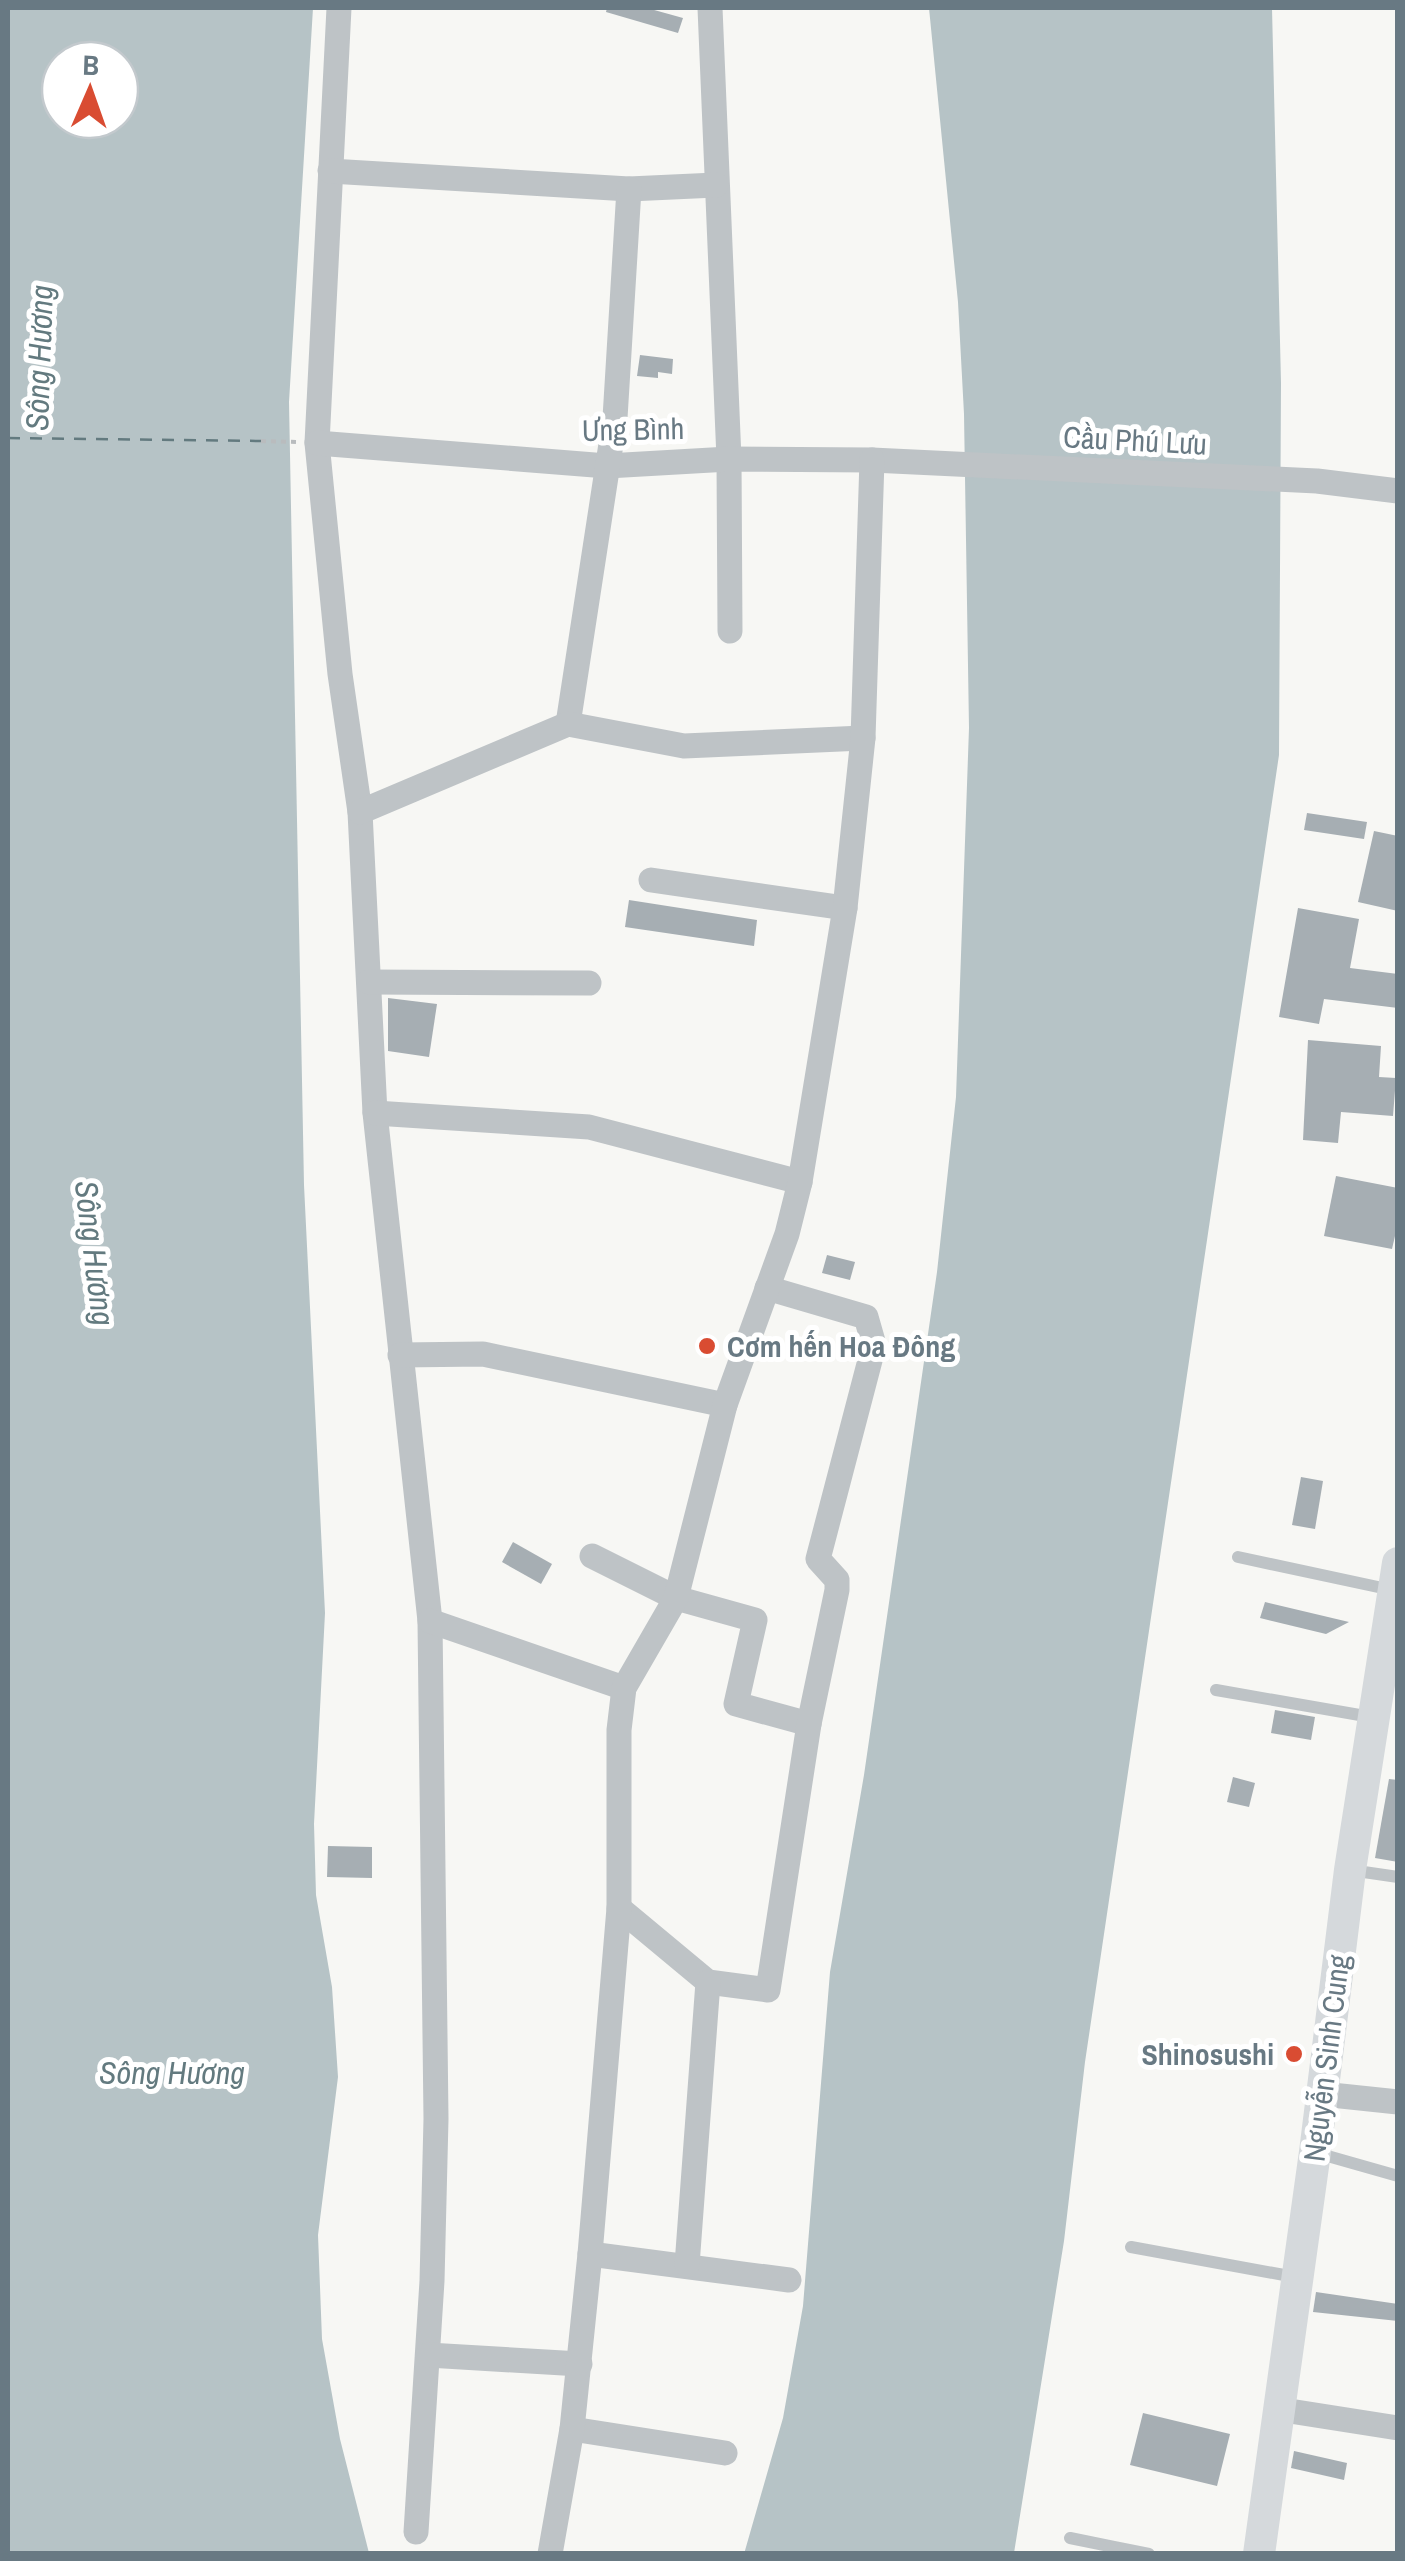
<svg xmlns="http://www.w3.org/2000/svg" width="1405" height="2561" viewBox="0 0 1405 2561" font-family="'Archivo Narrow',sans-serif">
<rect width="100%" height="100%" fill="#f7f7f4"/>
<g fill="#b6c3c6" fill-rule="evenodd">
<path d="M 8,8 L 313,8 L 289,402 L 304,1185 L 325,1613 L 314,1824 L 316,1895 L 332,1987 L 338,2077 L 318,2235 L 322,2339 L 340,2439 L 369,2553 L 8,2553 ZM 60,60 L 120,60 L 120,120 L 60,120 Z"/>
<path d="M 929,8 L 1272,8 L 1281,383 L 1279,755 L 1085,2062 L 1064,2241 L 1014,2553 L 744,2554 L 783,2418 L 803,2306 L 830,1972 L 864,1775 L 937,1272 L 956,1097 L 969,728 L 964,414 L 958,302 Z"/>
</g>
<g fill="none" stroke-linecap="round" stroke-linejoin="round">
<path stroke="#637a7f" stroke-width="2.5" stroke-dasharray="12 10" stroke-linecap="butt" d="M 8,438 L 261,441"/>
</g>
<g fill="#a6aeb3">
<path d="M 607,8 L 647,8 L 683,18 L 678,33 L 606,12 Z"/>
<path d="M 640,355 L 673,359 L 672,374 L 658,372 L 658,378 L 637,376 Z"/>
<path d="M 1307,813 L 1367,822 L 1364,839 L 1304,830 Z"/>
<path d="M 1374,831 L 1398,836 L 1398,911 L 1358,902 Z"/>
<path d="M 629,900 L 757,920 L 754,946 L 625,927 Z"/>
<path d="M 1298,908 L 1359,919 L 1350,968 L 1398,974 L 1398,1008 L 1324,999 L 1319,1024 L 1279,1017 Z"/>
<path d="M 388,998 L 437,1004 L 429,1057 L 388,1051 Z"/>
<path d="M 1308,1040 L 1381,1046 L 1379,1077 L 1396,1078 L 1393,1116 L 1341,1112 L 1338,1143 L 1303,1140 Z"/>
<path d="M 1336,1176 L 1398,1188 L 1398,1223 L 1392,1249 L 1324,1236 Z"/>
<path d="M 827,1255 L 855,1262 L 850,1280 L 822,1273 Z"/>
<path d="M 1301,1477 L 1323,1481 L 1315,1529 L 1292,1525 Z"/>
<path d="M 513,1542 L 552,1564 L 541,1584 L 502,1562 Z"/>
<path d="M 1265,1602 L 1349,1622 L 1326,1634 L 1260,1618 Z"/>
<path d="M 1275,1710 L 1315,1717 L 1311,1740 L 1271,1733 Z"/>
<path d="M 1233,1777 L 1255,1783 L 1249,1807 L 1227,1802 Z"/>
<path d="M 1389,1779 L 1398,1780 L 1398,1862 L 1375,1858 Z"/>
<path d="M 328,1846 L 372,1847 L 372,1878 L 327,1877 Z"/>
<path d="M 1316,2292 L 1398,2304 L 1398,2321 L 1313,2312 Z"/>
<path d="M 1143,2413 L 1230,2434 L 1217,2486 L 1130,2465 Z"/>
<path d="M 1294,2451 L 1347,2463 L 1344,2480 L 1291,2468 Z"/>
</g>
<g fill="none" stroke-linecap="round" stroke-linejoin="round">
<path stroke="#b9bcbe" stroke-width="4" stroke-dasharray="5 5" stroke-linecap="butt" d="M 261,441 L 297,442"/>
<g stroke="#bec3c6" stroke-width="12">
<path d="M 1238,1557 L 1392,1590"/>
<path d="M 1216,1690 L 1371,1717"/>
<path d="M 1350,1870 L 1398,1877"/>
<path d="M 1317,2153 L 1398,2176"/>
<path d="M 1131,2247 L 1295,2277"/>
<path d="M 1070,2538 L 1149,2554"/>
</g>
<g stroke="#bec3c6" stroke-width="25">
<path d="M 339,8 L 317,443 L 340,674 L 360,812 L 375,1113 L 430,1621 L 436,2119 L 432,2281 L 416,2532"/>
<path d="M 710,8 L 729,459 L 730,631"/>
<path d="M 330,171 L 629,189 L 716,185"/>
<path d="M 317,443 L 607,466 L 729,459 L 872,460 L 1317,481 L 1398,491"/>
<path d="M 568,724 L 615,418 L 629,189"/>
<path d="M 360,812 L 568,724 L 684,746 L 863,738"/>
<path d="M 651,880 L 845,908"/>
<path d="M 369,982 L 589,983"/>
<path d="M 375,1113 L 589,1127 L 800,1182"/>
<path d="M 400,1355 L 483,1354 L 725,1405"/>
<path d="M 592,1556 L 676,1598 L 755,1620 L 736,1704 L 809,1724"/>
<path d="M 430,1621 L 624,1688"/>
<path d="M 619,1908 L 708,1982 L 768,1990 L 809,1724 L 837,1590 L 837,1580 L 818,1559 L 874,1345 L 866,1317 L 767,1288"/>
<path d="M 1322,2094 L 1398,2102"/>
<path d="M 590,2254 L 789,2280"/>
<path d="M 687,2265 L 708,1982"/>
<path d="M 428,2355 L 580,2364"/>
<path d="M 1277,2409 L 1398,2428"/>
<path d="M 572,2429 L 725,2453"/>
<path d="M 550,2554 L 572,2429 L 590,2254 L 619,1908 L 619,1730 L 624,1688 L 676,1598 L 725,1405 L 787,1234 L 800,1182 L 845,908 L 863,738 L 872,460"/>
</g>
<path stroke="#d5d9dc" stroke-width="32" d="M 1259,2554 L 1315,2152 L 1350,1870 L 1398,1563"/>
</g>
<g fill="#d94c32" stroke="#fff" stroke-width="4">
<circle cx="707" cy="1346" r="10"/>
<circle cx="1294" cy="2054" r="10"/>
</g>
<g text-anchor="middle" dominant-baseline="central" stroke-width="10" stroke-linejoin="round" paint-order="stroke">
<g font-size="30" fill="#687983" stroke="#fff">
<text transform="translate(633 429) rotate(-1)">Ưng Bình</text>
<text transform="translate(1135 440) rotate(3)">Cầu Phú Lưu</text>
<text transform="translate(1326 2058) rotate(-83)">Nguyễn Sinh Cung</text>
</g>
<g font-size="30" font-weight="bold" fill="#687983" stroke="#fff" text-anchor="start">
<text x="727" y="1346">Cơm hến Hoa Đông</text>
<text x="1274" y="2054" text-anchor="end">Shinosushi</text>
</g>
<g font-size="32" font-style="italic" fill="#637a7f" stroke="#fff">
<text transform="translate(39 358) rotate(-88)">Sông Hương</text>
<text transform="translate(95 1253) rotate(83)">Sông Hương</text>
<text x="172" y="2072">Sông Hương</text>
</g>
</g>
<rect width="1405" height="2561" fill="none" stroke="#687983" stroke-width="20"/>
<g transform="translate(90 90) rotate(2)"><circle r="48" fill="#ffffff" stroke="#c3c9cd" stroke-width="2.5"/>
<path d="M0-8L18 38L0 25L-18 38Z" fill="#d94c32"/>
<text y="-15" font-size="28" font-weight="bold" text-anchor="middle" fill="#687983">B</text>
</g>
</svg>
